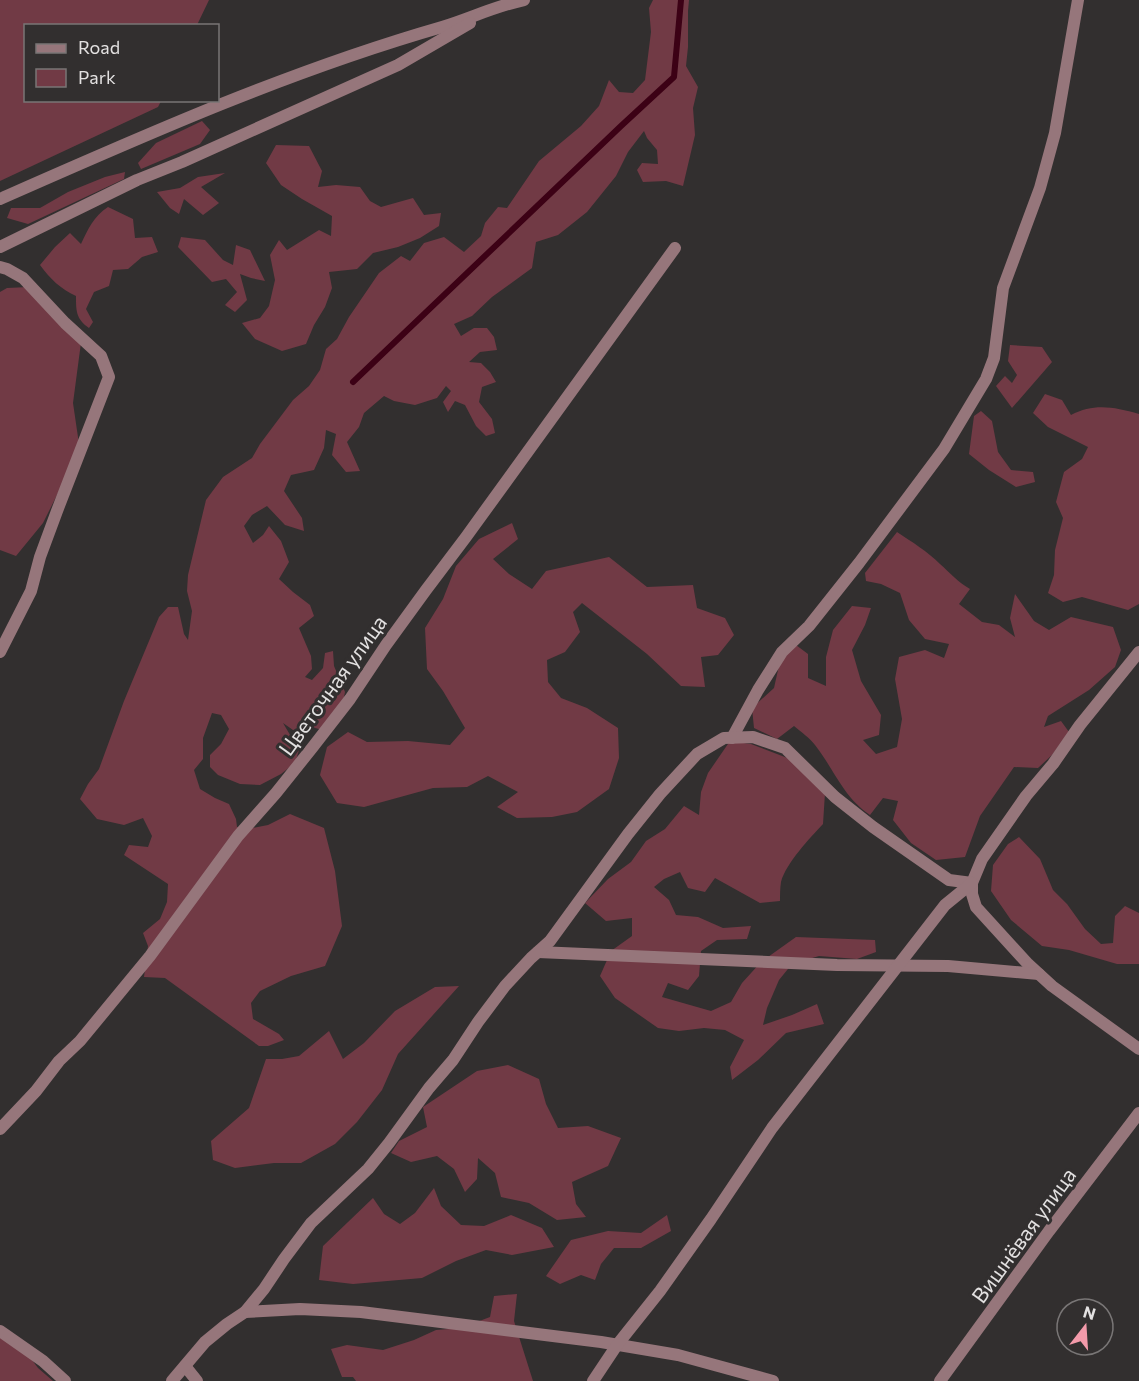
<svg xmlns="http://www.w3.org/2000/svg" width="1139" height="1381" viewBox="0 0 1139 1381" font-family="Commissioner,sans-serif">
<rect width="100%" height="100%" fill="#322f2f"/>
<g fill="#713a45">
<path d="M 0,0 L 209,0 L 197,25 L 26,26 L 26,100 L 161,101 L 158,107 L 0,181 Z"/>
<path d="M 653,0 L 689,0 L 688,11 L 688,47 L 686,66 L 698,87 L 693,108 L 695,135 L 683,186 L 666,181 L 643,182 L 637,170 L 642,163 L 658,164 L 657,150 L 647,138 L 644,131 L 628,152 L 616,176 L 587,212 L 558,235 L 536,242 L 532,268 L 492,297 L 472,316 L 454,324 L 461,336 L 474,328 L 487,328 L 494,337 L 497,350 L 480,352 L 469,362 L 481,363 L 490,372 L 496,382 L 482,387 L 479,402 L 492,419 L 495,433 L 486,436 L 476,426 L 465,405 L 455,401 L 448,412 L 443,402 L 451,391 L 446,386 L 437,398 L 415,405 L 394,401 L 384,396 L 364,413 L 359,427 L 347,442 L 360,471 L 346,472 L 332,455 L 336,434 L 326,430 L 324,448 L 314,470 L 291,475 L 284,491 L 302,518 L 304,531 L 285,525 L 267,506 L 252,515 L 244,526 L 253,543 L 263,535 L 269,526 L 281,541 L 289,562 L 279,579 L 293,592 L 310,605 L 314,616 L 299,628 L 311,656 L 312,669 L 305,677 L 312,680 L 323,668 L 325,653 L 333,651 L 334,666 L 345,692 L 343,702 L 322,730 L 312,727 L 303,733 L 293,730 L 283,723 L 299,750 L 295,763 L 281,774 L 260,785 L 240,784 L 218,775 L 210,767 L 210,755 L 221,744 L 229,729 L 221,715 L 212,713 L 203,738 L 203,759 L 194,770 L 200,789 L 215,798 L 229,804 L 236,819 L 237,827 L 252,828 L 268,825 L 290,814 L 324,828 L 335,871 L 342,926 L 325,966 L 291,976 L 260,991 L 251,1003 L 253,1019 L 279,1034 L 284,1040 L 268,1046 L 259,1046 L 165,978 L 144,977 L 148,946 L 143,933 L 160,919 L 167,902 L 168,884 L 124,855 L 129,845 L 148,847 L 152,836 L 143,818 L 124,825 L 97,819 L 80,799 L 88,784 L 99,769 L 124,701 L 159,617 L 168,607 L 178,607 L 184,634 L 188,640 L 192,611 L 187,591 L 188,575 L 206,500 L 223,477 L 252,458 L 260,444 L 293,400 L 309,386 L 320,370 L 326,349 L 337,339 L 349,317 L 379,273 L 401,256 L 410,261 L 424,243 L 444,237 L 464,252 L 481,236 L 485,223 L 498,207 L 507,208 L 539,161 L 581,126 L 599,106 L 609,80 L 619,92 L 633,93 L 645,80 L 651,32 L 649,8 Z"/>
<path d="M 202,121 L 210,130 L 200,144 L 141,169 L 138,163 L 156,143 Z"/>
<path d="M 276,145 L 309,146 L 322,171 L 318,187 L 336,185 L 360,187 L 370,201 L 381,207 L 413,198 L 424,215 L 441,213 L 439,226 L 420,238 L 398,247 L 373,253 L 357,269 L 329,272 L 332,288 L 325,307 L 314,325 L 306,344 L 282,351 L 255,339 L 242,323 L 260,318 L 269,306 L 275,280 L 270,255 L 279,240 L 287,250 L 319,230 L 331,236 L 332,216 L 302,199 L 281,185 L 266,163 Z"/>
<path d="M 125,172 L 124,179 L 28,224 L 7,218 L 11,208 L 40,208 L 68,192 L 105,177 Z"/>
<path d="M 225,173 L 201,187 L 219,203 L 203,215 L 184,199 L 179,214 L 170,208 L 157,192 L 180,188 L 198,177 Z"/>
<path d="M 108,207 L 133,219 L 135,238 L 152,237 L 158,252 L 142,257 L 128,269 L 113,270 L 109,286 L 94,292 L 86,309 L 93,322 L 89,328 C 76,319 76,311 76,296 C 61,289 50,279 40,265 L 55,247 L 70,233 L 81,244 C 88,229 94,216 108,207 Z"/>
<path d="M 181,237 L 205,240 L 223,260 L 233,265 L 236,245 L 250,250 L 265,281 L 251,278 L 240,274 L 247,300 L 235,312 L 225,305 L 237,292 L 226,279 L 212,282 L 178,247 Z"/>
<path d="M 29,287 L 82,335 L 73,403 L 79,444 L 62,485 L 43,523 L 16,556 L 0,550 L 0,292 L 7,288 Z"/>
<path d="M 1010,345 L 1042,347 L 1052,362 L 1012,408 L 996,386 L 1005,376 L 1012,383 L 1017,375 L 1008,361 Z"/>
<path d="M 1045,394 L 1062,400 L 1071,415 C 1094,403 1114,407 1139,414 L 1139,604 L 1128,610 L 1082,597 L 1063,602 L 1048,593 L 1054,575 L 1055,550 L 1063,518 L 1056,502 L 1064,472 L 1082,459 L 1088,447 L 1048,427 L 1033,413 Z"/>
<path d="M 981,411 L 992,421 L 998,452 L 1011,470 L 1033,472 L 1035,482 L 1016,487 L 989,470 L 969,454 L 974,416 Z"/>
<path d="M 512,523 L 518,539 L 493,559 L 509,574 L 532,589 L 546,571 L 609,557 L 647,587 L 693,585 L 697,608 L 725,618 L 734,635 L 718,655 L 701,657 L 705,687 L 681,686 L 647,654 L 582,603 L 573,612 L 580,632 L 565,652 L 547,660 L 548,682 L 561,698 L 587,708 L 618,728 L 619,758 L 609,789 L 577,812 L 552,817 L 517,818 L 497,807 L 518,792 L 488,776 L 467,787 L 433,788 L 364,807 L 337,803 L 320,775 L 327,747 L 348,732 L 367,742 L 408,741 L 450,745 L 465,728 L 443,691 L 427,669 L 425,628 L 443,599 L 456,566 L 479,539 Z"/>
<path d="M 897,532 C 912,542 927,551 940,564 C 950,573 958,582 970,589 L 959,604 L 982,622 L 999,625 L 1015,637 L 1010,618 L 1015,594 L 1034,621 L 1049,630 L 1071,617 L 1113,627 L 1121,650 L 1115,667 L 1089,690 L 1048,716 L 1044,727 L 1061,721 L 1069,732 L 1052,755 L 1038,768 L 1014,767 L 980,816 L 965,857 L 936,860 L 911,843 L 893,820 L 898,801 L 883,798 L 870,815 C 843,797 834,769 815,745 C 810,738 801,732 794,726 L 777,739 L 754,728 L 752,708 L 774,688 L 780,661 L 796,645 L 808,654 L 808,678 L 826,686 L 826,657 L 833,630 L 852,606 L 871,608 L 865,625 L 852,650 L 861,681 L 881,715 L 879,735 L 863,740 L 876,754 L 897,747 L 902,719 L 895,679 L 899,657 L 925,650 L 944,658 L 949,644 L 925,639 L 909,620 L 900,593 L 881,584 L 866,581 L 865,573 Z"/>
<path d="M 730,741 L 751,744 L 803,764 L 825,793 L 823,824 C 810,838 786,863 781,882 C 780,888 780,895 780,901 L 760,903 L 715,878 L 705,892 L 688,888 L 680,872 L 664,879 L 654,887 L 669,900 L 676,915 L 698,917 L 723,928 L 751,926 L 747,939 L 717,940 L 701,951 L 699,976 L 688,990 L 668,983 L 662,997 L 711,1011 L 731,1002 L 742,983 L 761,962 L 796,937 L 875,940 L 876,952 L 857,959 L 819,956 L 792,964 L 779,980 L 767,1008 L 763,1025 L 792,1015 L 817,1004 L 824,1024 L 786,1033 L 758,1060 L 732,1080 L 730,1067 L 744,1040 L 725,1030 L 704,1028 L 679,1031 L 658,1028 L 615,998 L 600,976 L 611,951 L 632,936 L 632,918 L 606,921 L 585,903 L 608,879 L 631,862 L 646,841 L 665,829 L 684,806 L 699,815 L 701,792 L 708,773 Z"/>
<path d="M 1019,837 L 1040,859 L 1053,890 L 1067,904 L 1085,929 L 1101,944 L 1113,943 L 1115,916 L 1125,906 L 1139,913 L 1139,964 L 1117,964 L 1069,950 L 1042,946 L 1011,920 L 991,891 L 993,865 L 1008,844 Z"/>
<path d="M 459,986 L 398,1054 L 382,1090 L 357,1122 L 335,1144 L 301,1163 L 274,1163 L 235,1168 L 213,1160 L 211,1141 L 249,1108 L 266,1059 L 282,1059 L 299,1056 L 329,1031 L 343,1059 L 364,1043 L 395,1011 L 435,987 Z"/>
<path d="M 508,1065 L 539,1079 L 546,1104 L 558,1128 L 588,1126 L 621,1138 L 608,1166 L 572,1182 L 576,1204 L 586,1217 L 557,1220 L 529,1203 L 501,1197 L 495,1173 L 478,1158 L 477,1179 L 465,1192 L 454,1169 L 437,1156 L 411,1162 L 391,1153 L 399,1141 L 427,1127 L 423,1107 L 477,1071 Z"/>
<path d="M 434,1188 L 441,1206 L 461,1225 L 484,1226 L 511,1215 L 542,1228 L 554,1247 L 512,1255 L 486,1250 L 456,1261 L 422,1278 L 353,1284 L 319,1280 L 323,1246 L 373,1198 L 384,1214 L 400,1224 L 415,1213 Z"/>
<path d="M 667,1215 L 671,1231 L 641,1248 L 614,1248 L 601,1264 L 595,1280 L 581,1275 L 560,1284 L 546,1276 L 571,1240 L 608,1231 L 641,1233 Z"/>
<path d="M 517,1294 L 514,1321 L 533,1381 L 356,1381 L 353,1377 L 342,1377 L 331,1349 L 347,1345 L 383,1350 L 414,1340 L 436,1330 L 461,1328 L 490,1317 L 494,1296 Z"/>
<path d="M 0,1329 L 20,1344 L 38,1368 L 53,1381 L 0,1381 Z"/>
</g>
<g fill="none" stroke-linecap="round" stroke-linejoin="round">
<path stroke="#3c0115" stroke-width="6" d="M 353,382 L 621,126 L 674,77 L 681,0"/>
<g stroke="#96767b" stroke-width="12">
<path d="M 0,199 C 145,135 289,71 442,27 C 469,19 495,6 524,0"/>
<path d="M 0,247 L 137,180 L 182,162 L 398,65 L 470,23"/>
<path d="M 0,267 L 7,269 L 23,278 L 65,323 L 101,356 L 109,377 L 57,511 L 40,557 L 31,591 L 0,652"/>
<path d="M 1139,652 L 1080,725 L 1053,764 L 1026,796 L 982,859 L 972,883 L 972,894 L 976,907 L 1028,964 L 1052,986 L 1139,1049"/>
<path d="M 732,738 L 758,690 L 782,652 L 809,626 L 859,563 L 944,449 L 986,379 L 994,358 L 1003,288 L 1040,188 L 1055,133 L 1078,0"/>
<path d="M 538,952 L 837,965 L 948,966 L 1039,974"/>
<path d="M 0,1129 L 36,1091 L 59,1061 L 80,1041 L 150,956 L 238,836 L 276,793 L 312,748 L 350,699 L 386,645 L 426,590 L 466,537 L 675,248"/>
<path d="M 245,1312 L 300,1309 L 361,1312 L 601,1342 L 678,1355 L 773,1381"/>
<path d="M 0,1331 L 43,1361 L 65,1381"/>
<path d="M 185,1366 L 197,1381"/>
<path d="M 172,1381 L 205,1342 L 227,1324 L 245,1312 L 264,1289 L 284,1259 L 311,1223 L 368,1169 L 389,1143 L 429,1088 L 453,1060 L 478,1022 L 505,986 L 531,958 L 550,941 L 628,834 L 660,794 L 697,754 L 724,738 L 753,737 L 785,748 L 835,797 L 873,827 L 949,880 L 972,883"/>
<path d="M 593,1381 L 617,1345 L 660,1291 L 711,1219 L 772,1128 L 945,905 L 972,883"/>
<path d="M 940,1381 L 1049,1231 L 1139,1113"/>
</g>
</g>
<g text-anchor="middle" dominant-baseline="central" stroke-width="6" stroke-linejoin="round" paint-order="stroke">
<g font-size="21" fill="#e3e1e1" stroke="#322f2f">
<text transform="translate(332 685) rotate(-54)">Цветочная улица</text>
<text transform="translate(1023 1235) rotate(-54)">Вишнёвая улица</text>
</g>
</g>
<rect x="24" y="24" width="195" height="78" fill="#322f2f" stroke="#797676" stroke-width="1.5"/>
<rect x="36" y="44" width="30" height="9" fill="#96767b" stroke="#797676" stroke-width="1.5"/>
<text x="78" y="54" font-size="18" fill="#e3e1e1">Road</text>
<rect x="36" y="69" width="30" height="18" fill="#713a45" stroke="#797676" stroke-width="1.5"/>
<text x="78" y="84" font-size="18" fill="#e3e1e1">Park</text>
<g transform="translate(1085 1327) rotate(17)"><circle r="28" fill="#322f2f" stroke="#797676" stroke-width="1.5"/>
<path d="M0-4.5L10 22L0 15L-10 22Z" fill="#f39aaa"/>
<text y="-9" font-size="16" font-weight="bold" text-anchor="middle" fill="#e3e1e1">N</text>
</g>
</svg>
